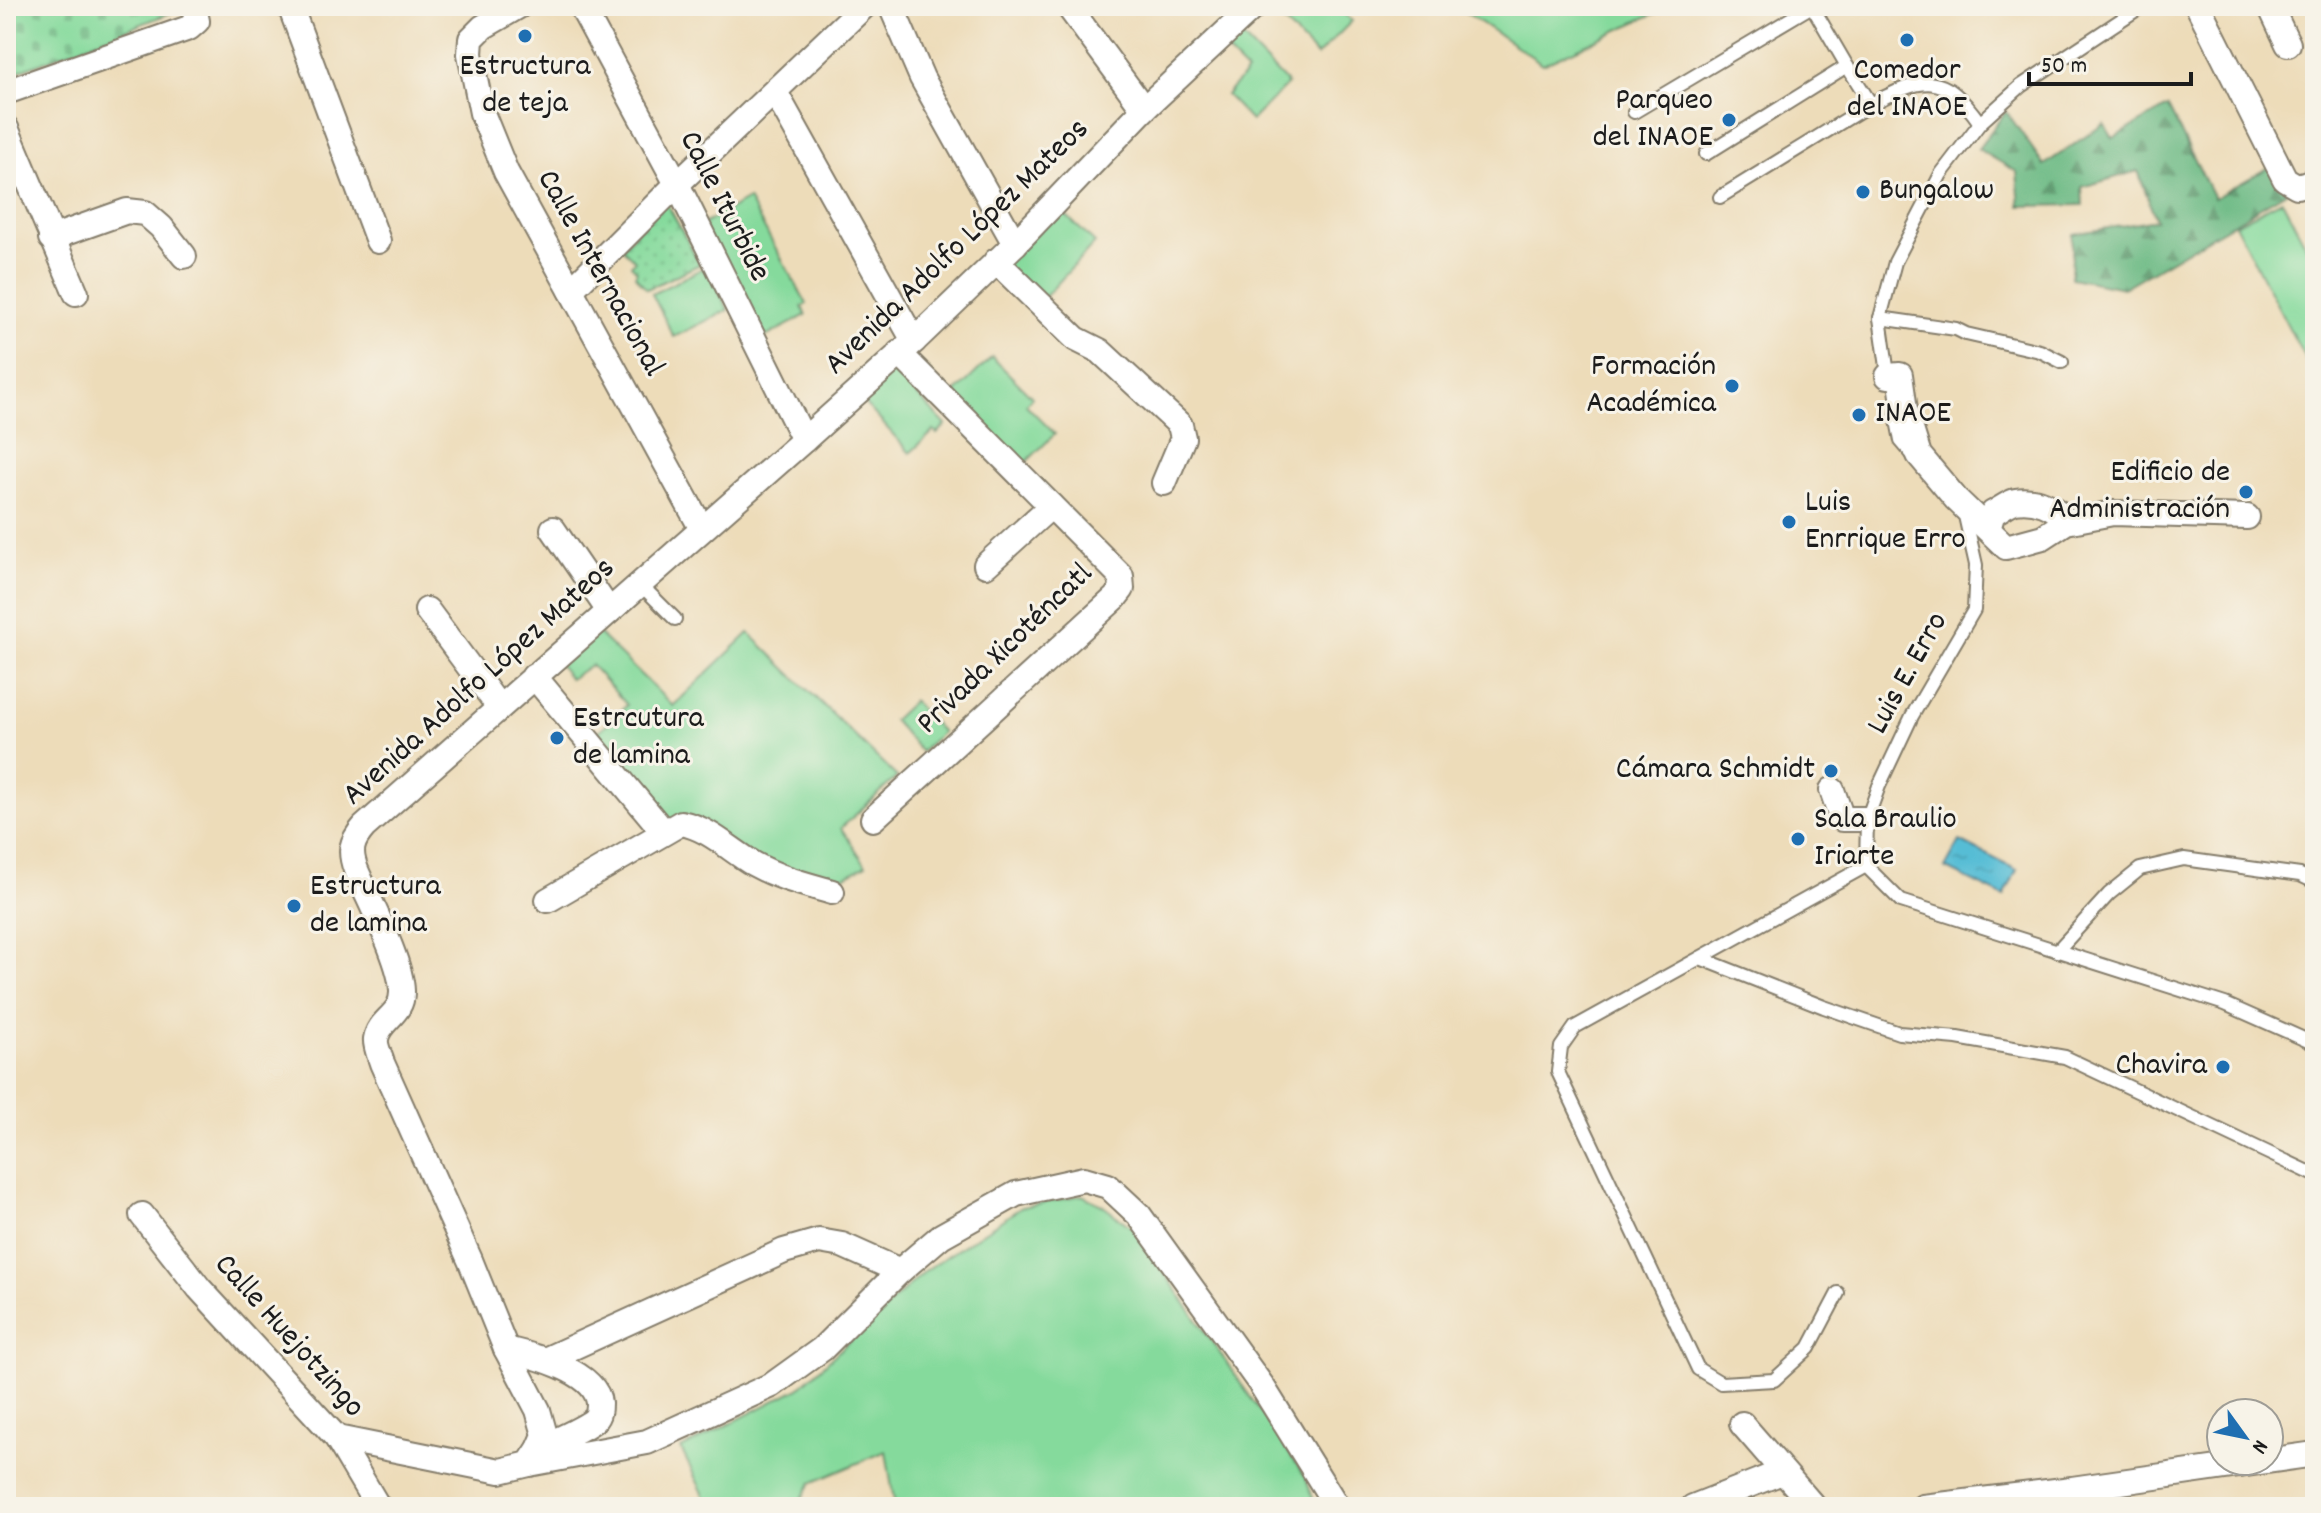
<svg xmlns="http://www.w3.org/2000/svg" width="2321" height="1513" viewBox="0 0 2321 1513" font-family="Dekko,sans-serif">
<defs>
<pattern id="forest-firs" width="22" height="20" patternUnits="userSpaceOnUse" patternTransform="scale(2)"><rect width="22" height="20" fill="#6cba84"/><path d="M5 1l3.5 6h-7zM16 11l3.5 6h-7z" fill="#58966b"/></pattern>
<pattern id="cemetery-stones" width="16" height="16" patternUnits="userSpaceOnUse" patternTransform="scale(2)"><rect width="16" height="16" fill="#85da9c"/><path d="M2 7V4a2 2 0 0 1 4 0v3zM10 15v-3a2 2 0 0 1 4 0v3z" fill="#72ba86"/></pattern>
<pattern id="park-dots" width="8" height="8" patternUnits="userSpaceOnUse" patternTransform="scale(2)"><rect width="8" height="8" fill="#85da9c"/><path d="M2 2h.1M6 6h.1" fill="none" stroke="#72ba86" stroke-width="1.8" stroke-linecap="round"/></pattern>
<pattern id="water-ripples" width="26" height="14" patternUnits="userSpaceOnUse" patternTransform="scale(2)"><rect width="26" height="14" fill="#57bdd5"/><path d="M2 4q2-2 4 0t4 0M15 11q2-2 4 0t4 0" fill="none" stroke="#4ba2b6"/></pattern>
</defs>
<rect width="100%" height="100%" fill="#f7f3e8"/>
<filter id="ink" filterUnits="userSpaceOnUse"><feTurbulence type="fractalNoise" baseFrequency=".0125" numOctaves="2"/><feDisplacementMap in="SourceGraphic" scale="16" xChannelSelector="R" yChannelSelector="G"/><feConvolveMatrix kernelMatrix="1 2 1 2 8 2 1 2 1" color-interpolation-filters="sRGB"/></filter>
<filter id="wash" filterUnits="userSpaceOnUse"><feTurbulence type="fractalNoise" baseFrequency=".006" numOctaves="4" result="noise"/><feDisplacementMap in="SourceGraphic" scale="32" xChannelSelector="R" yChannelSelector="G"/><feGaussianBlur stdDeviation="1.8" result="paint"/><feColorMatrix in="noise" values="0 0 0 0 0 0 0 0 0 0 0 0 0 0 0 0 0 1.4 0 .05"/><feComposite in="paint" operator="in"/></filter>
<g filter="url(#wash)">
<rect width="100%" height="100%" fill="#eddcb9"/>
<g fill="#85da9c" stroke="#507b5c" stroke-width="2">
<path d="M 1268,6 L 1337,6 L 1352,21 L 1317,56 Z"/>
<path d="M 1456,6 L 1671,6 L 1543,64 Z"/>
<path d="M 1238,33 L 1288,84 L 1251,121 L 1226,95 L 1247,72 L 1223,48 Z"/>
<path d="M 748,199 L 807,304 L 802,307 L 806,315 L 764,338 L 702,225 Z"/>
<path d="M 2282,200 L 2315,263 L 2315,378 L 2235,224 Z"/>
<path d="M 1056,206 L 1095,243 L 1042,300 L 1002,263 Z"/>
<path d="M 707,266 L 728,310 L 674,337 L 652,294 Z"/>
<path d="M 992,357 L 1032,397 L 1026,405 L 1055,434 L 1022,466 L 952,396 Z"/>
<path d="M 890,367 L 946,425 L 937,434 L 934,431 L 910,453 L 858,396 Z"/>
<path d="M 596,631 L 673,706 L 749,633 L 897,777 L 841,828 L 866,865 L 829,885 L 664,826 L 596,734 L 627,705 L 591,665 L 570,679 L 557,662 Z"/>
<path d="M 913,701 L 942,732 L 921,752 L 893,720 Z"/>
<path d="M 1082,1195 L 1102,1205 L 1135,1230 L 1306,1478 L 1316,1507 L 895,1507 L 886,1451 L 811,1483 L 797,1507 L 710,1507 L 681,1449 L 799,1388 L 926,1270 L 1022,1207 Z"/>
</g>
<path fill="url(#forest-firs)" stroke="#446b50" stroke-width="2" d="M 2168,107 L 2214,198 L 2271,166 L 2286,192 L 2123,288 L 2071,278 L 2073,234 L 2156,220 L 2138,171 L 2082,187 L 2083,205 L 2020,206 L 2017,172 L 1978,149 L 2006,111 L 2044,165 L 2104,124 L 2113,138 Z"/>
<path fill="url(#cemetery-stones)" stroke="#507b5c" stroke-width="2" d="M 6,6 L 186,6 L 186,7 L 6,76 Z"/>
<path fill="url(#park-dots)" stroke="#507b5c" stroke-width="2" d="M 665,200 L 700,264 L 647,289 L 635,276 L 637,271 L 631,265 L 635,260 L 622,248 Z"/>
<path fill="url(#water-ripples)" stroke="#3a6c78" stroke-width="2" d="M 1960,841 L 2017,870 L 2004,897 L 1945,868 Z"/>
</g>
<g filter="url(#ink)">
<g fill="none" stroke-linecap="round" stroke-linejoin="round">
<defs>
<g id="lane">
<path d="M 1634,112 L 1812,6 L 1847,66"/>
<path d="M 1706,154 L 1847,66 L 1871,104 C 1924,77 1943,70 1980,123"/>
<path d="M 1720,197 L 1871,104"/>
<path d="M 1880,318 L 1956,329 L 1966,334 L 2040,351 L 2062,362"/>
<path d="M 1889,381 L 1880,318 L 1895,262 L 1941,174 L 1980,123 L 2021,86 L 2142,6"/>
<path d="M 1896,415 L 1901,441 L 1913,455"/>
<path d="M 1961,512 L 1965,516 L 1976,565 L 1974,610 L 1912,716 L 1879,786 L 1867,819 L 1866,866 L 1901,901 L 2225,1004 L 2315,1044"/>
<path d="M 640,584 L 675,619"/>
<path d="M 2057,951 L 2109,894 L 2140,869 L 2184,859 L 2300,875 L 2315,882"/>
<path d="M 1700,958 L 1824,1007 L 1899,1033 L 1957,1038 L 2065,1057 L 2315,1175"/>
<path d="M 1838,1293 L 1809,1348 L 1774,1380 L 1721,1383 L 1698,1369 L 1558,1072 L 1561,1047 L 1575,1027 L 1866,866"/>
</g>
<g id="street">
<path d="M 290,6 L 378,241"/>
<path d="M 519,6 L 483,27 L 471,39 L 470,54 L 482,113 L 506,172 L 702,529"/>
<path d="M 581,6 L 677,184 L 804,440"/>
<path d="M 891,6 L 922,78 L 1015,244"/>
<path d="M 1068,6 L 1144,109"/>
<path d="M 2198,6 L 2285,179 L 2297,186 L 2315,181"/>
<path d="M 2270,6 L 2288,44"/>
<path d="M 6,92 L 189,28 L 197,21 L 194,6"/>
<path d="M 775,92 L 914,341"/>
<path d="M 6,128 L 76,293"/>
<path d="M 51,238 L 127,211 L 145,213 L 161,227 L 184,256"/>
<path d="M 996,261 L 1076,339 L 1100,351 L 1180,425 L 1183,438 L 1164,483"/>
<path d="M 571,290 L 677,184 L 864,6"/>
<path d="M 1888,376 L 1900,375 L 1905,410 L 1919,455 L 1956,499 L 2006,547 L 2043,537 L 2066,522 L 2113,513 L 2247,517"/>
<path d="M 553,529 L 609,611"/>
<path d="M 1988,529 L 1993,513 C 1999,510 2008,503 2015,501 C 2034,498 2056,505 2066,522"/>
<path d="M 986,565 L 1051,506"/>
<path d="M 427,610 L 499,707"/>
<path d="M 534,676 L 664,832"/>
<path d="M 1832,790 L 1842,819 L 1867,819"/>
<path d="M 873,819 L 1115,598 L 1122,589 L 1121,576 L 899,353"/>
<path d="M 548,900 L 681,823 C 709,828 730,850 754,864 C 779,878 805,884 832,892"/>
<path d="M 142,1215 L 199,1288 L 337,1438 L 378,1507"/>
<path d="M 506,1349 C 531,1355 596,1371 599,1403 C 599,1409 599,1415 594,1420 C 584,1429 552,1442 539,1449"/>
<path d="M 547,1359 L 784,1251 L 819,1241 L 842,1245 L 900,1271"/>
<path d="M 1742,1424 L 1814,1507"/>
<path d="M 337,1438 L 500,1471 L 529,1464 L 539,1449 L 545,1435 L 538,1410 L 506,1349 L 470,1260 L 382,1063 C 380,1056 375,1046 376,1039 C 379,1019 403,1015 402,991 C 401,960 369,901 356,870 C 349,851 351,842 364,827 L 804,440 L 914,341 L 1015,244 L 1144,109 L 1254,6"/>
<path d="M 529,1464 L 647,1442 L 772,1385 L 822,1349 L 900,1271 L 941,1236 L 1016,1194 L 1084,1179 L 1108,1186 L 1139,1215 L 1262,1386 L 1334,1502 L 1335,1507"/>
<path d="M 1693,1507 L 1782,1472"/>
<path d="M 1923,1507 L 2072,1489 L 2315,1454"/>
</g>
</defs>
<use href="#lane" stroke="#847c6a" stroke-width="16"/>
<use href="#street" stroke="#847c6a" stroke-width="28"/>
<use href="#lane" stroke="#fff" stroke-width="12"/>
<use href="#street" stroke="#fff" stroke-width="24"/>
</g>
</g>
<g fill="#1f6fb2" stroke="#f7f3e8" stroke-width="3">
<circle cx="525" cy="36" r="8"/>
<circle cx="1907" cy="40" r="8"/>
<circle cx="1729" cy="120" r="8"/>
<circle cx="1863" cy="192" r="8"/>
<circle cx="1732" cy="386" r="8"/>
<circle cx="1859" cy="415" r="8"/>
<circle cx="2246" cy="492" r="8"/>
<circle cx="1789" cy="522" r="8"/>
<circle cx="557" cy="738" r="8"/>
<circle cx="1831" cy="771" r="8"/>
<circle cx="1798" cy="839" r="8"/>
<circle cx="294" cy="906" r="8"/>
<circle cx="2223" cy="1067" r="8"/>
</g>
<g text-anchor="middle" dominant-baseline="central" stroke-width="6" stroke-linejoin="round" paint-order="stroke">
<g font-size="32" fill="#1c1c1c" stroke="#f7f3e8" text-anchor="start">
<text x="525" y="68" text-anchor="middle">Estructura<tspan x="525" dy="37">de teja</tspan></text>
<text x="1907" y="72" text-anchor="middle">Comedor<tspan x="1907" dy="37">del INAOE</tspan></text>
<text x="1713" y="102" text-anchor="end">Parqueo<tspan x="1713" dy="37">del INAOE</tspan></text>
<text x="1879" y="192">Bungalow</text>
<text x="1716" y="368" text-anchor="end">Formación<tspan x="1716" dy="37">Académica</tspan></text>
<text x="1875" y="415">INAOE</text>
<text x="2230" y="474" text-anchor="end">Edificio de<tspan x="2230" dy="37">Administración</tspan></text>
<text x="1805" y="504">Luis<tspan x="1805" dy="37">Enrrique Erro</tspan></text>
<text x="573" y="720">Estrcutura<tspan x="573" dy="37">de lamina</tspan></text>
<text x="1815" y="771" text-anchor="end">Cámara Schmidt</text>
<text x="1814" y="821">Sala Braulio<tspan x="1814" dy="37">Iriarte</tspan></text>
<text x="310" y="888">Estructura<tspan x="310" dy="37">de lamina</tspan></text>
<text x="2207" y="1067" text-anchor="end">Chavira</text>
</g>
<g font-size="32" fill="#1c1c1c" stroke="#f7f3e8">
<text transform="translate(723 207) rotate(63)">Calle Iturbide</text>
<text transform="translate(958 248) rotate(-44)">Avenida Adolfo López Mateos</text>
<text transform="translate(599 274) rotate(61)">Calle Internacional</text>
<text transform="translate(1006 650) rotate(-44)">Privada Xicoténcatl</text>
<text transform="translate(1909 674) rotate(-61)">Luis E. Erro</text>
<text transform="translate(480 683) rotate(-42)">Avenida Adolfo López Mateos</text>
<text transform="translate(288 1337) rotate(48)">Calle Huejotzingo</text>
</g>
</g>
<rect width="2321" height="1513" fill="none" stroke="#f7f3e8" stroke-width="32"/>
<g transform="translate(2245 1437) rotate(123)"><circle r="38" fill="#f7f3e8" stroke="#9f9d96" stroke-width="2"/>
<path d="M0-6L14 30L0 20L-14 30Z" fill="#1f6fb2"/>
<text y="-12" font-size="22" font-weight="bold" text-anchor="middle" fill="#1c1c1c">N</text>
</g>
<path d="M2029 72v12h162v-12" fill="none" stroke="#1c1c1c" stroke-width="4"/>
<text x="2041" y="72" font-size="24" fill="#1c1c1c" stroke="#f7f3e8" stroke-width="6" paint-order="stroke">50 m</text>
</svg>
